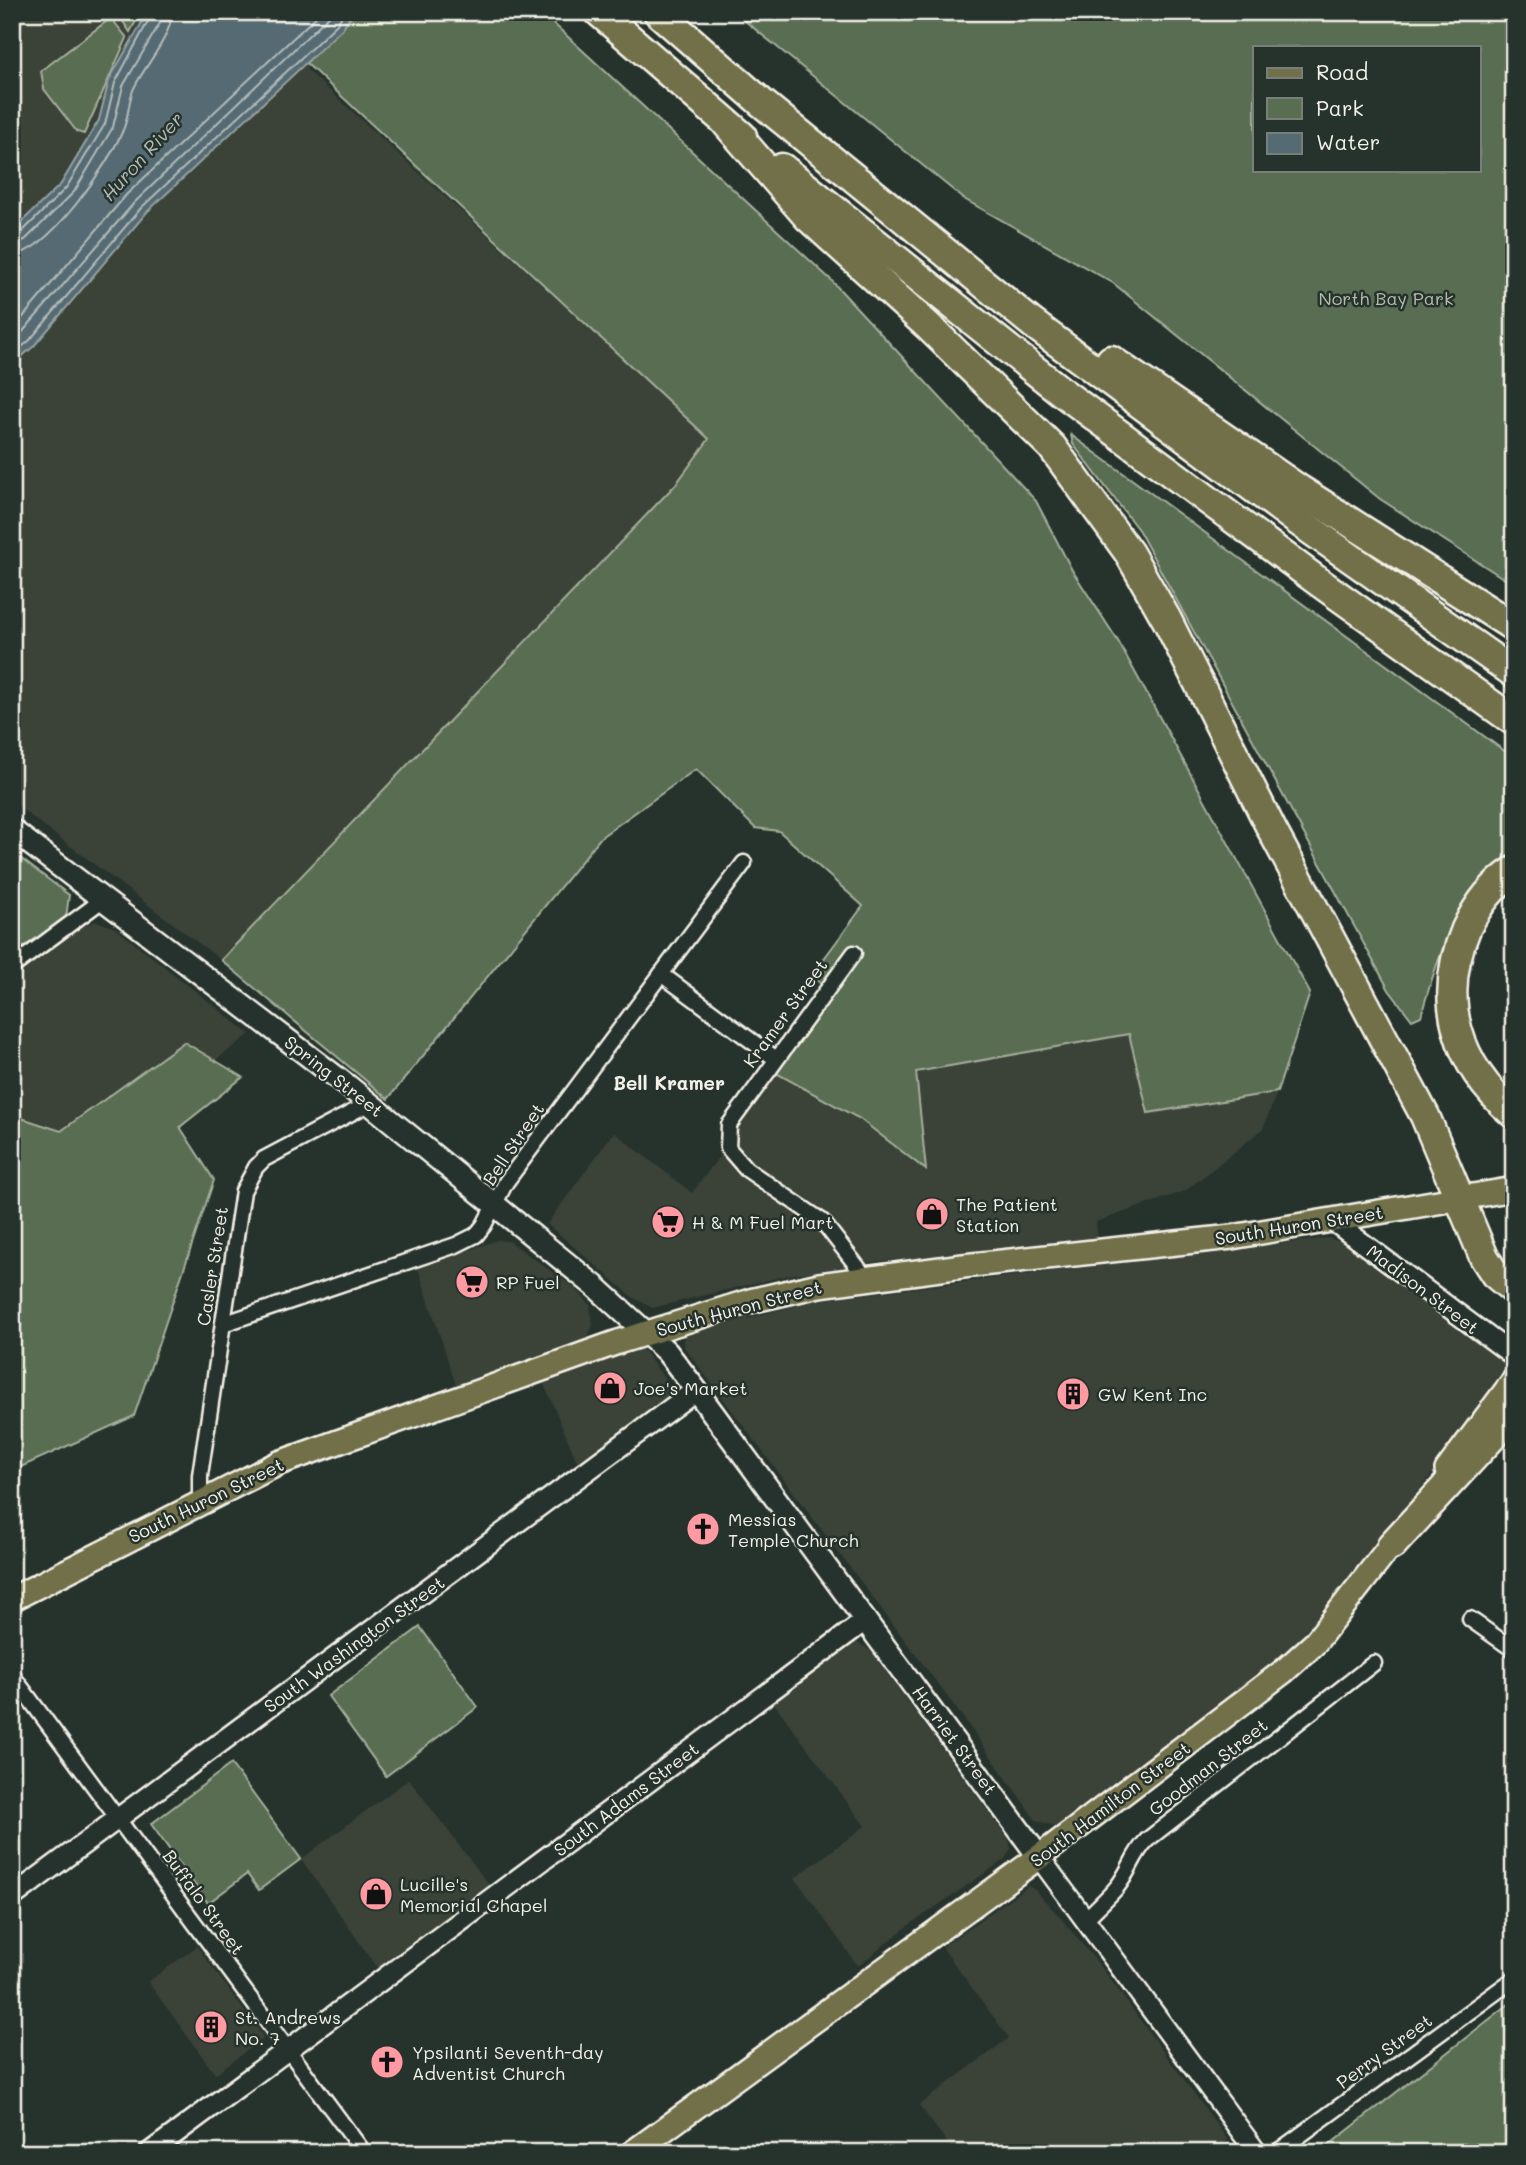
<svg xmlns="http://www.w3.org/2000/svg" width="1526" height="2165" viewBox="0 0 1526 2165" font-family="Mali,sans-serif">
<rect width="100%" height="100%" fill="#26332d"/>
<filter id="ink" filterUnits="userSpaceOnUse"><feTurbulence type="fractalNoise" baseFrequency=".0143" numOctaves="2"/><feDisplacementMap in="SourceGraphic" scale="14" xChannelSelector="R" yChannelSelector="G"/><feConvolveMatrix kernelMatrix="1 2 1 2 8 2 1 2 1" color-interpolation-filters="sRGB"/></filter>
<g filter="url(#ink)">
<g fill="#3a4238">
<path d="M 12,12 L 359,12 L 306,69 L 710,439 L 676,484 L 221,960 L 12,802 Z"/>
<path d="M 96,921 L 115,928 L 250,1034 L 53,1183 L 12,1129 L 12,978 L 79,928 Z"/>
<path d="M 1129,1034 L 1148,1113 L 1277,1092 L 1263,1129 L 1185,1191 L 1096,1222 L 1098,1241 L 882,1261 L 789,1275 L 652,1308 L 634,1298 L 547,1224 L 614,1132 L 692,1193 L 721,1154 L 735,1149 L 735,1132 L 776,1073 L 860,1119 L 925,1169 L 915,1072 Z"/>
<path d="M 1328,1238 L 1345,1243 L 1370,1258 L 1503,1359 L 1504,1376 L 1486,1407 L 1297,1642 L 1248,1686 L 1057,1827 L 1036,1820 L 962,1716 L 684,1347 L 684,1336 L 688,1334 L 816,1300 Z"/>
<path d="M 497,1240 L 509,1241 L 576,1289 L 590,1305 L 593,1325 L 587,1338 L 574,1346 L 456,1385 L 418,1268 Z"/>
<path d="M 637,1348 L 644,1351 L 674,1392 L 673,1396 L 579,1466 L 544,1384 Z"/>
<path d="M 853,1640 L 870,1650 L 1009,1840 L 1011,1849 L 1004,1860 L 905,1928 L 858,1966 L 795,1878 L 865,1826 L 771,1699 Z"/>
<path d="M 409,1779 L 489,1885 L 378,1969 L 301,1859 Z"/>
<path d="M 1028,1886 L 1035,1890 L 1059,1916 L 1105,1972 L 1228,2140 L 1211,2153 L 955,2153 L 919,2105 L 1009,2038 L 942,1947 Z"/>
<path d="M 197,1946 L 264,2038 L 215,2074 L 148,1982 Z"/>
</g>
<g fill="#596d51" stroke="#a6af9c" stroke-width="2" fill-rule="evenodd">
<path d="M 119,12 L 141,12 L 130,32 L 118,14 Z"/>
<path d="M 356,12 L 541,12 L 830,279 L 1036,501 L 1072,570 L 1118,641 L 1310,993 L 1277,1092 L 1148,1113 L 1129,1034 L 916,1072 L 926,1170 L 860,1119 L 776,1073 L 833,993 L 811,976 L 863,906 L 779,831 L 755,828 L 696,769 L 601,837 L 388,1099 L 221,960 L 676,484 L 709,439 L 306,63 Z"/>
<path d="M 734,12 L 1514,12 L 1514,585 L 1380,499 L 1113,283 L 964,199 ZM 1255,47 L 1479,47 L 1479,170 L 1255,170 Z"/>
<path d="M 111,18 L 127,38 L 84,134 L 77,132 L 44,89 L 41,71 Z"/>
<path d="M 1071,435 L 1514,758 L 1514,851 C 1458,893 1439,951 1421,1016 L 1412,1020 L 1389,990 L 1139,531 L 1073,444 Z"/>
<path d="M 12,852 L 69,895 L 66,918 L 12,959 Z"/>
<path d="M 184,1042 L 243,1077 L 180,1127 L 214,1180 L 134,1416 L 12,1471 L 12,1115 L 61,1131 Z"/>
<path d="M 420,1627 L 478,1707 L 386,1776 L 328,1696 Z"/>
<path d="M 231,1764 L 301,1859 L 259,1890 L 247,1874 L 208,1903 L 151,1824 Z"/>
<path d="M 1514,2000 L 1514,2153 L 1319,2153 Z"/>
</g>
<path fill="#556b73" stroke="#95a1a2" stroke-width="2" d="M 148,12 L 352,12 L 343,28 L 147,212 L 34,346 L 12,365 L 12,231 L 61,184 L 99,120 L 109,80 Z"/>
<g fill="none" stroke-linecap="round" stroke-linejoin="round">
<g stroke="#b4bbb9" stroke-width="2">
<path d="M 12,235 L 22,232 L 66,188 L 105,124 L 115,83 L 153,12"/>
<path d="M 12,244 L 25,240 L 74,192 L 113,127 L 123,86 L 160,23 L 162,12"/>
<path d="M 12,255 C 48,254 110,162 123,130 C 129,117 128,101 134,88 C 145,65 171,38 172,12"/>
<path d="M 12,330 L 127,194 L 321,12"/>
<path d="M 12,344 L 135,202 L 333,12"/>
<path d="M 12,355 L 29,341 L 141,208 L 301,58 L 337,24 L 344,12"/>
</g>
<defs>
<g id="minor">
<path d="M 854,953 L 729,1125 L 728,1148 L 746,1169 L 822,1221 L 867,1279"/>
<path d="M 12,967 L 105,898"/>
<path d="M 661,974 L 776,1059"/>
<path d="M 223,1324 L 456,1245 L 476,1235 L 484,1225 L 506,1182 L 744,863"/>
<path d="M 200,1502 L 200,1475 L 243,1191 L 256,1167 L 264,1159 L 368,1104"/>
<path d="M 1470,1619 L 1514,1650"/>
<path d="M 12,1675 L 364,2153"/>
<path d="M 1086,1919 C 1096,1908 1108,1898 1117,1887 C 1130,1871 1133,1854 1147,1840 L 1374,1663"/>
<path d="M 1276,2153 L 1514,1979"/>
</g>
<g id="tertiary">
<path d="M 1333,1221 L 1514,1356"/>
<path d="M 1039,1857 L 1257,2153"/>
<path d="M 12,1897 L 696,1390"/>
<path d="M 149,2153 L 866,1620"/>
</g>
<path id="secondary" d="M 12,830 L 348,1086 L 596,1287 L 667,1352 L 696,1390 L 1039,1857"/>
<g id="primary">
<path d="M 1447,1470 L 1514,1380"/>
<path d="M 12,1599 L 279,1463 L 618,1342 L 750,1301 L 819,1285 L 963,1266 L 1232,1237 L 1514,1189"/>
<path d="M 632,2153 L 1039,1857 L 1284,1671 L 1314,1644 L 1402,1531"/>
</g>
<g id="motorway">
<path d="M 599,12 L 742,136"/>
<path d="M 658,12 L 762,103 L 1032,323 L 1298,521 L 1514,673"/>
<path d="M 727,124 L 808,217 L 927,325 L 1052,447 L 1129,553 L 1167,620 L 1272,830 L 1425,1116 L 1484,1257 L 1495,1274 L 1514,1290"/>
<path d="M 782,168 L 1062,392 L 1319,582 L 1514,721"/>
<path d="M 1111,360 L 1300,490 L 1514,627"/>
<path d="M 1514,871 C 1492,885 1477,906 1466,929 C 1436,1000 1457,1065 1514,1114"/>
<path d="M 1392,1545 L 1514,1413"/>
</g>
</defs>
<use href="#minor" stroke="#f4f1e8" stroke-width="19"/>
<use href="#tertiary" stroke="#f4f1e8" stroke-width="24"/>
<use href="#secondary" stroke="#f4f1e8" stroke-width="26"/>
<use href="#primary" stroke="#f4f1e8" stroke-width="28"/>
<use href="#motorway" stroke="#f4f1e8" stroke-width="33"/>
<use href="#minor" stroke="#26332d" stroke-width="14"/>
<use href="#tertiary" stroke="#26332d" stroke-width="19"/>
<use href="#secondary" stroke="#26332d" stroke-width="21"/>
<use href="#primary" stroke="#71704a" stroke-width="23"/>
<use href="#motorway" stroke="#71704a" stroke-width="28"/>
</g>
</g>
<defs>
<symbol id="shop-disc" viewBox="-11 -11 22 22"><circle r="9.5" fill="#ff9aa2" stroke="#26332d"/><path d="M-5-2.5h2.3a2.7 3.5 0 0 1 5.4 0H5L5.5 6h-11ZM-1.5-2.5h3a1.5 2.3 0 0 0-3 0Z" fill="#111"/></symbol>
<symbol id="supermarket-disc" viewBox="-11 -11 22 22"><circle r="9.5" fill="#ff9aa2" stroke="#26332d"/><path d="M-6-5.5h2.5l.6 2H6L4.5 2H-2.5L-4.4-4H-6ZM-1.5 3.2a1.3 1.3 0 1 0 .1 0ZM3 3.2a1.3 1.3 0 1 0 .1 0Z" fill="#111"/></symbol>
<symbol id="building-disc" viewBox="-11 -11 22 22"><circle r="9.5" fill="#ff9aa2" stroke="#26332d"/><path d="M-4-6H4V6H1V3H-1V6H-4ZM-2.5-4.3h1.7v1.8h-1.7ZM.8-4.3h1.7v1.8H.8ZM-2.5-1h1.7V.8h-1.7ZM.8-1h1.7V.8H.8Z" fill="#111"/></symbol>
<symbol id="church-disc" viewBox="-11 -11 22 22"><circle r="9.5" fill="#ff9aa2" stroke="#26332d"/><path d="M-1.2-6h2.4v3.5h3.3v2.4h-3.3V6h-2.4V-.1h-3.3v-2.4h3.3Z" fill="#111"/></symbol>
</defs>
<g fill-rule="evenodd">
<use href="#shop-disc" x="913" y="1195" width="38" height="38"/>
<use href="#supermarket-disc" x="649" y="1203" width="38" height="38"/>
<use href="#supermarket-disc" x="453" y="1263" width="38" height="38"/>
<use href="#shop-disc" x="591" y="1369" width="38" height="38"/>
<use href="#building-disc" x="1054" y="1375" width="38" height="38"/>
<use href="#church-disc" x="684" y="1510" width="38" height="38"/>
<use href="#shop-disc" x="357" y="1875" width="38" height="38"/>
<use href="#building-disc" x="192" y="2008" width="38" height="38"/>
<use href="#church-disc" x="368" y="2043" width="38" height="38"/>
</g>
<g text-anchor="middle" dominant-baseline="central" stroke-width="5" stroke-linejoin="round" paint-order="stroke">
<g font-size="18" fill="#b6bcac" stroke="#26332d">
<text x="1386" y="298">North Bay Park</text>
</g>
<g font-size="18" fill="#f4f1e8" stroke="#26332d">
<text transform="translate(785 1013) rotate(-54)">Kramer Street</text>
<text transform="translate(334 1076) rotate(38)">Spring Street</text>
<text transform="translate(513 1144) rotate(-56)">Bell Street</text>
<text transform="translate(1299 1225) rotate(-9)">South Huron Street</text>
<text transform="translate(212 1266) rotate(-81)">Casler Street</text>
<text transform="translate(1423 1289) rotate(37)">Madison Street</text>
<text transform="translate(739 1308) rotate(-15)">South Huron Street</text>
<text transform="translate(206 1500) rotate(-26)">South Huron Street</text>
<text transform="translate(354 1644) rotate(-36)">South Washington Street</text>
<text transform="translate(955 1740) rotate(54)">Harriet Street</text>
<text transform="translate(1208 1767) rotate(-38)">Goodman Street</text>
<text transform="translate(626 1799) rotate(-37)">South Adams Street</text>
<text transform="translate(1110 1804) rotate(-37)">South Hamilton Street</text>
<text transform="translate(204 1902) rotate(54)">Buffalo Street</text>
<text transform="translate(1384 2051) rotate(-36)">Perry Street</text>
</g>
<g font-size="18" fill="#f4f1e8" stroke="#26332d" text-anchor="start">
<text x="956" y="1204">The Patient<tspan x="956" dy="21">Station</tspan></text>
<text x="692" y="1222">H &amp; M Fuel Mart</text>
<text x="496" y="1282">RP Fuel</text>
<text x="634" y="1388">Joe's Market</text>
<text x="1098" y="1394">GW Kent Inc</text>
<text x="728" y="1519">Messias<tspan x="728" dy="21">Temple Church</tspan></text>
<text x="400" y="1884">Lucille's<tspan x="400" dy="21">Memorial Chapel</tspan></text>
<text x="235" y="2017">St. Andrews<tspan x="235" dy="21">No. 7</tspan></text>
<text x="412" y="2052">Ypsilanti Seventh-day<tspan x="412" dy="21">Adventist Church</tspan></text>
</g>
<g font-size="19" font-style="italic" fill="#b4bbb9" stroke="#26332d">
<text transform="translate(142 156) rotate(-48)">Huron River</text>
</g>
<g font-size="19" font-weight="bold" fill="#f4f1e8" stroke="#26332d">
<text x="669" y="1082">Bell Kramer</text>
</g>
</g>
<rect width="1526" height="2165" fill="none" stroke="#26332d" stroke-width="42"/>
<rect x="21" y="21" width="1484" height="2123" fill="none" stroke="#f4f1e8" stroke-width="2.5" filter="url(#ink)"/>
<rect x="1253" y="46" width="228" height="126" fill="#26332d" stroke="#787f78" stroke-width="2"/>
<rect x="1267" y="68" width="35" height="10" fill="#71704a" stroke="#787f78" stroke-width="2"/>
<text x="1316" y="80" font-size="21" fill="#f4f1e8">Road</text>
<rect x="1267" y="98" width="35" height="21" fill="#596d51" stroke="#787f78" stroke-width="2"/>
<text x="1316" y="116" font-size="21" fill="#f4f1e8">Park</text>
<rect x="1267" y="133" width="35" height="21" fill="#556b73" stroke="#787f78" stroke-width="2"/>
<text x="1316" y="150" font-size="21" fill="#f4f1e8">Water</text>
</svg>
